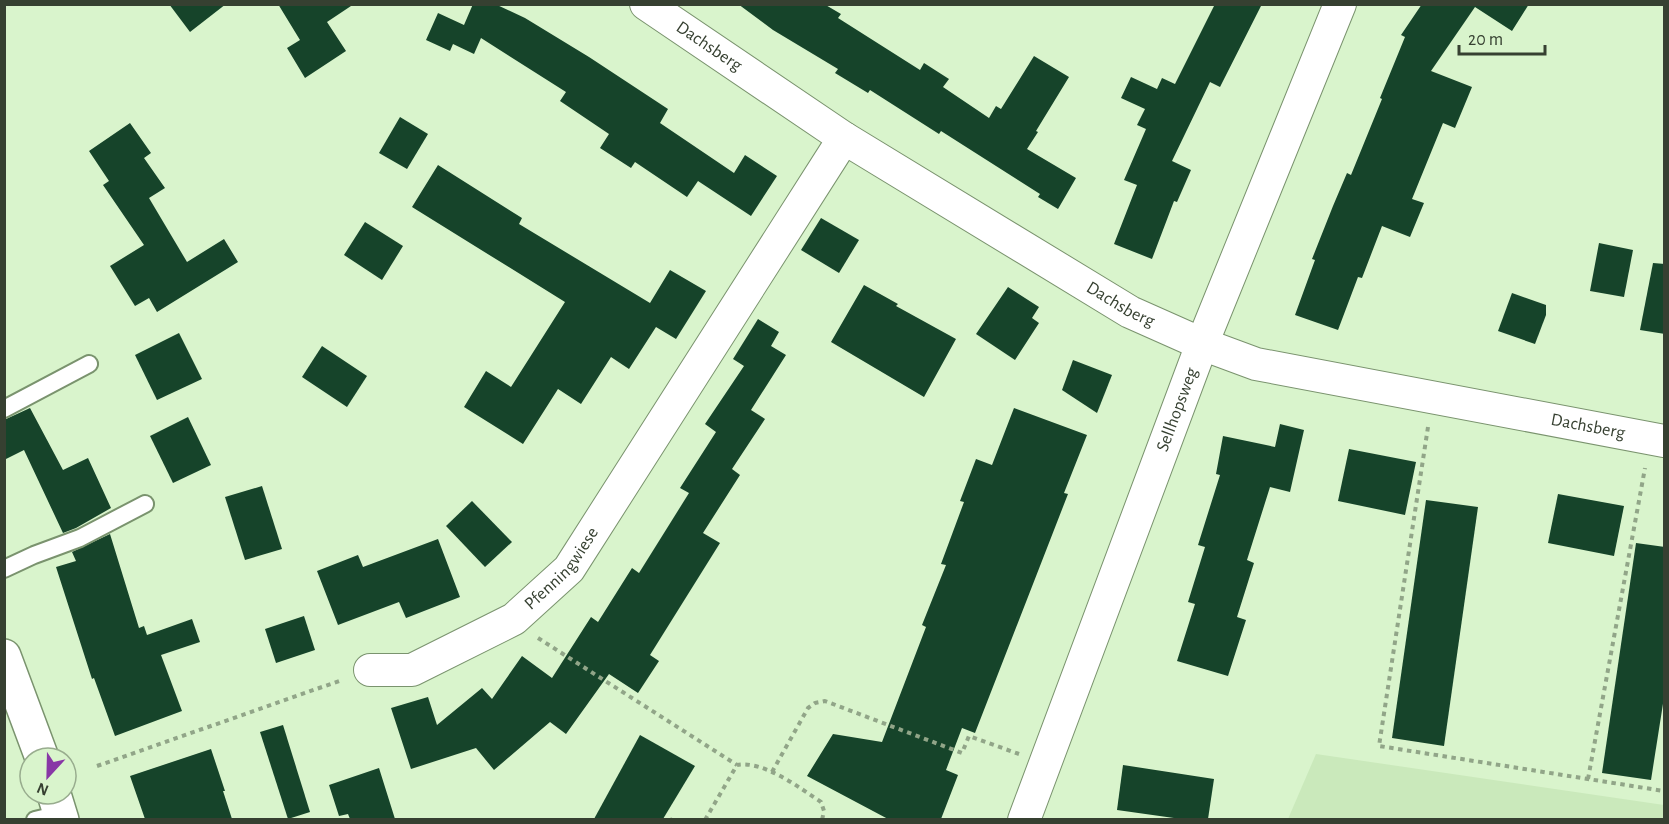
<svg xmlns="http://www.w3.org/2000/svg" width="1669" height="824" viewBox="0 0 1669 824" font-family="'Alegreya Sans',sans-serif">
<rect width="100%" height="100%" fill="#d9f4cc"/>
<path fill="#cae9bb" d="M 1316,754 L 1664,805 L 1664,819 L 1288,819 Z"/>
<g fill="#16442a">
<path d="M 169,4 L 226,4 L 190,32 Z"/>
<path d="M 278,4 L 354,4 L 327,22 L 346,51 L 305,78 L 287,48 L 300,40 Z"/>
<path d="M 473,4 L 495,4 L 525,18 L 589,57 L 668,109 L 660,123 L 734,173 L 745,155 L 777,176 L 751,216 L 698,181 L 687,197 L 635,162 L 631,168 L 600,148 L 609,134 L 560,101 L 566,92 L 481,38 L 474,54 L 453,44 L 450,51 L 426,40 L 438,13 L 464,25 Z"/>
<path d="M 738,4 L 824,4 L 841,14 L 838,18 L 920,70 L 924,63 L 949,79 L 943,87 L 989,118 L 996,106 L 1001,109 L 1034,56 L 1069,77 L 1036,131 L 1038,132 L 1027,149 L 1076,178 L 1058,209 L 1038,197 L 1040,194 L 941,131 L 939,134 L 870,90 L 868,93 L 835,73 L 838,69 L 773,30 Z"/>
<path d="M 1215,4 L 1262,4 L 1220,87 L 1210,82 L 1172,161 L 1191,170 L 1177,202 L 1174,201 L 1152,259 L 1114,244 L 1137,185 L 1124,180 L 1146,129 L 1137,125 L 1145,109 L 1121,98 L 1131,77 L 1157,89 L 1162,78 L 1175,84 Z"/>
<path d="M 1422,4 L 1529,4 L 1512,31 L 1475,7 L 1431,71 L 1472,87 L 1455,128 L 1443,123 L 1412,199 L 1424,203 L 1410,237 L 1382,226 L 1362,278 L 1358,277 L 1338,330 L 1295,315 L 1315,260 L 1312,259 L 1333,206 L 1347,173 L 1351,175 L 1382,99 L 1380,98 L 1405,37 L 1401,35 Z"/>
<path d="M 400,117 L 428,134 L 407,169 L 379,153 Z"/>
<path d="M 130,123 L 151,153 L 144,158 L 165,188 L 149,198 L 187,262 L 224,239 L 238,262 L 157,312 L 149,298 L 135,306 L 110,266 L 144,245 L 103,185 L 109,181 L 89,151 Z"/>
<path d="M 438,165 L 522,218 L 519,224 L 650,303 L 670,270 L 706,291 L 676,339 L 656,327 L 629,369 L 611,357 L 581,404 L 558,389 L 523,444 L 464,407 L 486,371 L 511,387 L 565,302 L 412,207 Z"/>
<path d="M 821,218 L 859,240 L 839,273 L 801,250 Z"/>
<path d="M 365,222 L 403,246 L 382,280 L 344,255 Z"/>
<path d="M 1599,243 L 1633,250 L 1624,297 L 1590,291 Z"/>
<path d="M 1653,263 L 1665,264 L 1665,334 L 1640,330 Z"/>
<path d="M 864,285 L 898,304 L 896,306 L 956,339 L 924,397 L 831,342 Z"/>
<path d="M 1008,287 L 1039,307 L 1032,318 L 1039,323 L 1015,360 L 976,334 Z"/>
<path d="M 1512,293 L 1546,305 L 1546,315 L 1535,344 L 1498,331 Z"/>
<path d="M 758,319 L 779,332 L 771,346 L 786,355 L 751,410 L 765,419 L 732,469 L 740,475 L 703,533 L 720,543 L 650,655 L 659,661 L 638,693 L 609,674 L 566,734 L 550,722 L 494,770 L 476,748 L 411,769 L 391,708 L 428,697 L 437,725 L 482,688 L 492,699 L 522,656 L 552,678 L 591,617 L 598,622 L 632,568 L 639,573 L 689,493 L 680,488 L 716,432 L 705,424 L 744,366 L 733,359 Z"/>
<path d="M 179,333 L 202,379 L 157,400 L 135,355 Z"/>
<path d="M 322,346 L 367,376 L 347,407 L 302,377 Z"/>
<path d="M 1073,360 L 1112,375 L 1097,413 L 1062,390 Z"/>
<path d="M 30,408 L 63,470 L 88,458 L 111,508 L 76,528 L 63,533 L 24,450 L 4,460 L 4,420 Z"/>
<path d="M 1014,408 L 1087,435 L 1064,493 L 1068,494 L 975,733 L 962,728 L 946,770 L 958,775 L 941,819 L 888,819 L 807,776 L 833,734 L 882,742 L 926,627 L 922,625 L 946,565 L 941,564 L 964,502 L 960,501 L 976,459 L 992,465 Z"/>
<path d="M 188,417 L 211,465 L 173,483 L 150,436 Z"/>
<path d="M 1280,424 L 1304,430 L 1290,492 L 1270,487 L 1247,560 L 1254,563 L 1237,617 L 1246,620 L 1228,676 L 1177,661 L 1195,604 L 1188,602 L 1205,547 L 1198,545 L 1220,475 L 1216,474 L 1223,436 L 1275,447 Z"/>
<path d="M 1349,449 L 1416,462 L 1405,515 L 1338,501 Z"/>
<path d="M 262,486 L 282,549 L 245,560 L 225,497 Z"/>
<path d="M 1558,494 L 1624,506 L 1614,556 L 1548,543 Z"/>
<path d="M 1426,500 L 1478,507 L 1444,746 L 1392,738 Z"/>
<path d="M 472,501 L 512,542 L 485,567 L 446,526 Z"/>
<path d="M 110,534 L 139,628 L 144,626 L 147,635 L 192,619 L 200,642 L 161,655 L 182,711 L 115,736 L 94,678 L 92,679 L 56,567 L 76,561 L 72,552 Z"/>
<path d="M 438,539 L 460,597 L 406,618 L 399,602 L 338,625 L 317,571 L 358,555 L 363,567 Z"/>
<path d="M 1636,543 L 1665,547 L 1665,691 L 1651,780 L 1602,773 Z"/>
<path d="M 304,616 L 315,650 L 276,663 L 265,629 Z"/>
<path d="M 283,725 L 310,812 L 288,819 L 260,732 Z"/>
<path d="M 640,735 L 695,766 L 663,819 L 594,819 Z"/>
<path d="M 211,749 L 225,791 L 223,791 L 232,819 L 145,819 L 130,776 Z"/>
<path d="M 1123,765 L 1214,779 L 1208,819 L 1181,819 L 1117,810 Z"/>
<path d="M 379,768 L 395,819 L 350,819 L 348,814 L 339,816 L 329,785 Z"/>
</g>
<g fill="none" stroke-linecap="round" stroke-linejoin="round">
<defs>
<g id="lane">
<path d="M 4,409 L 89,364"/>
<path d="M 4,569 L 34,555 L 80,538 L 145,504"/>
<path d="M 35,820 L 60,814"/>
</g>
<g id="street">
<path id="s1" d="M 646,4 L 844,138 L 1130,312 L 1202,344 L 1256,364 L 1664,441"/>
<path id="s2" d="M 370,670 L 412,670 L 514,619 L 569,569 L 844,138"/>
<path id="s3" d="M 1024,820 L 1202,344 L 1340,4"/>
</g>
<g id="primary">
<path d="M 4,656 L 42,758"/>
<path d="M 54,794 L 62,820"/>
</g>
</defs>
<use href="#lane" stroke="#7a936e" stroke-width="20"/>
<use href="#street" stroke="#7a936e" stroke-width="34"/>
<use href="#primary" stroke="#7a936e" stroke-width="36"/>
<g stroke="#91a588" stroke-width="4" stroke-dasharray="4.5 4.5" stroke-linecap="butt">
<path d="M 1428,427 L 1379,746 L 1664,791"/>
<path d="M 538,638 L 737,765"/>
<path d="M 97,766 L 342,680"/>
<path d="M 772,772 L 808,708 L 815,703 L 825,701 L 962,753 L 969,736 L 1019,754"/>
<path d="M 1588,779 L 1645,468"/>
<path d="M 670,819 L 672,820"/>
<path d="M 705,820 L 737,765 C 763,760 800,788 821,802 L 824,811 L 822,820"/>
</g>
<use href="#lane" stroke="#fff" stroke-width="16"/>
<use href="#street" stroke="#fff" stroke-width="32"/>
<use href="#primary" stroke="#fff" stroke-width="33"/>
</g>
<g text-anchor="middle" dominant-baseline="central" stroke-width="6" stroke-linejoin="round" paint-order="stroke">
<g font-size="18" fill="#364031" stroke="#d9f4cc">
<text stroke="none"><textPath href="#s1" startOffset="76">Dachsberg</textPath></text>
<text stroke="none"><textPath href="#s1" startOffset="562">Dachsberg</textPath></text>
<text stroke="none"><textPath href="#s3" startOffset="438">Sellhopsweg</textPath></text>
<text stroke="none"><textPath href="#s1" startOffset="1048">Dachsberg</textPath></text>
<text stroke="none"><textPath href="#s2" startOffset="226">Pfenningwiese</textPath></text>
</g>
</g>
<rect width="1669" height="824" fill="none" stroke="#364031" stroke-width="12"/>
<g transform="translate(48 776) rotate(202)"><circle r="28" fill="#d9f4cc" stroke="#98ac8e" stroke-width="1.5"/>
<path d="M0-4.5L10 22L0 15L-10 22Z" fill="#8837a6"/>
<text y="-9" font-size="16" font-weight="bold" text-anchor="middle" fill="#364031">N</text>
</g>
<path d="M1459 45v9h86v-9" fill="none" stroke="#364031" stroke-width="3"/>
<text x="1468" y="45" font-size="18" fill="#364031" stroke="#d9f4cc" stroke-width="4.5" paint-order="stroke">20 m</text>
</svg>
